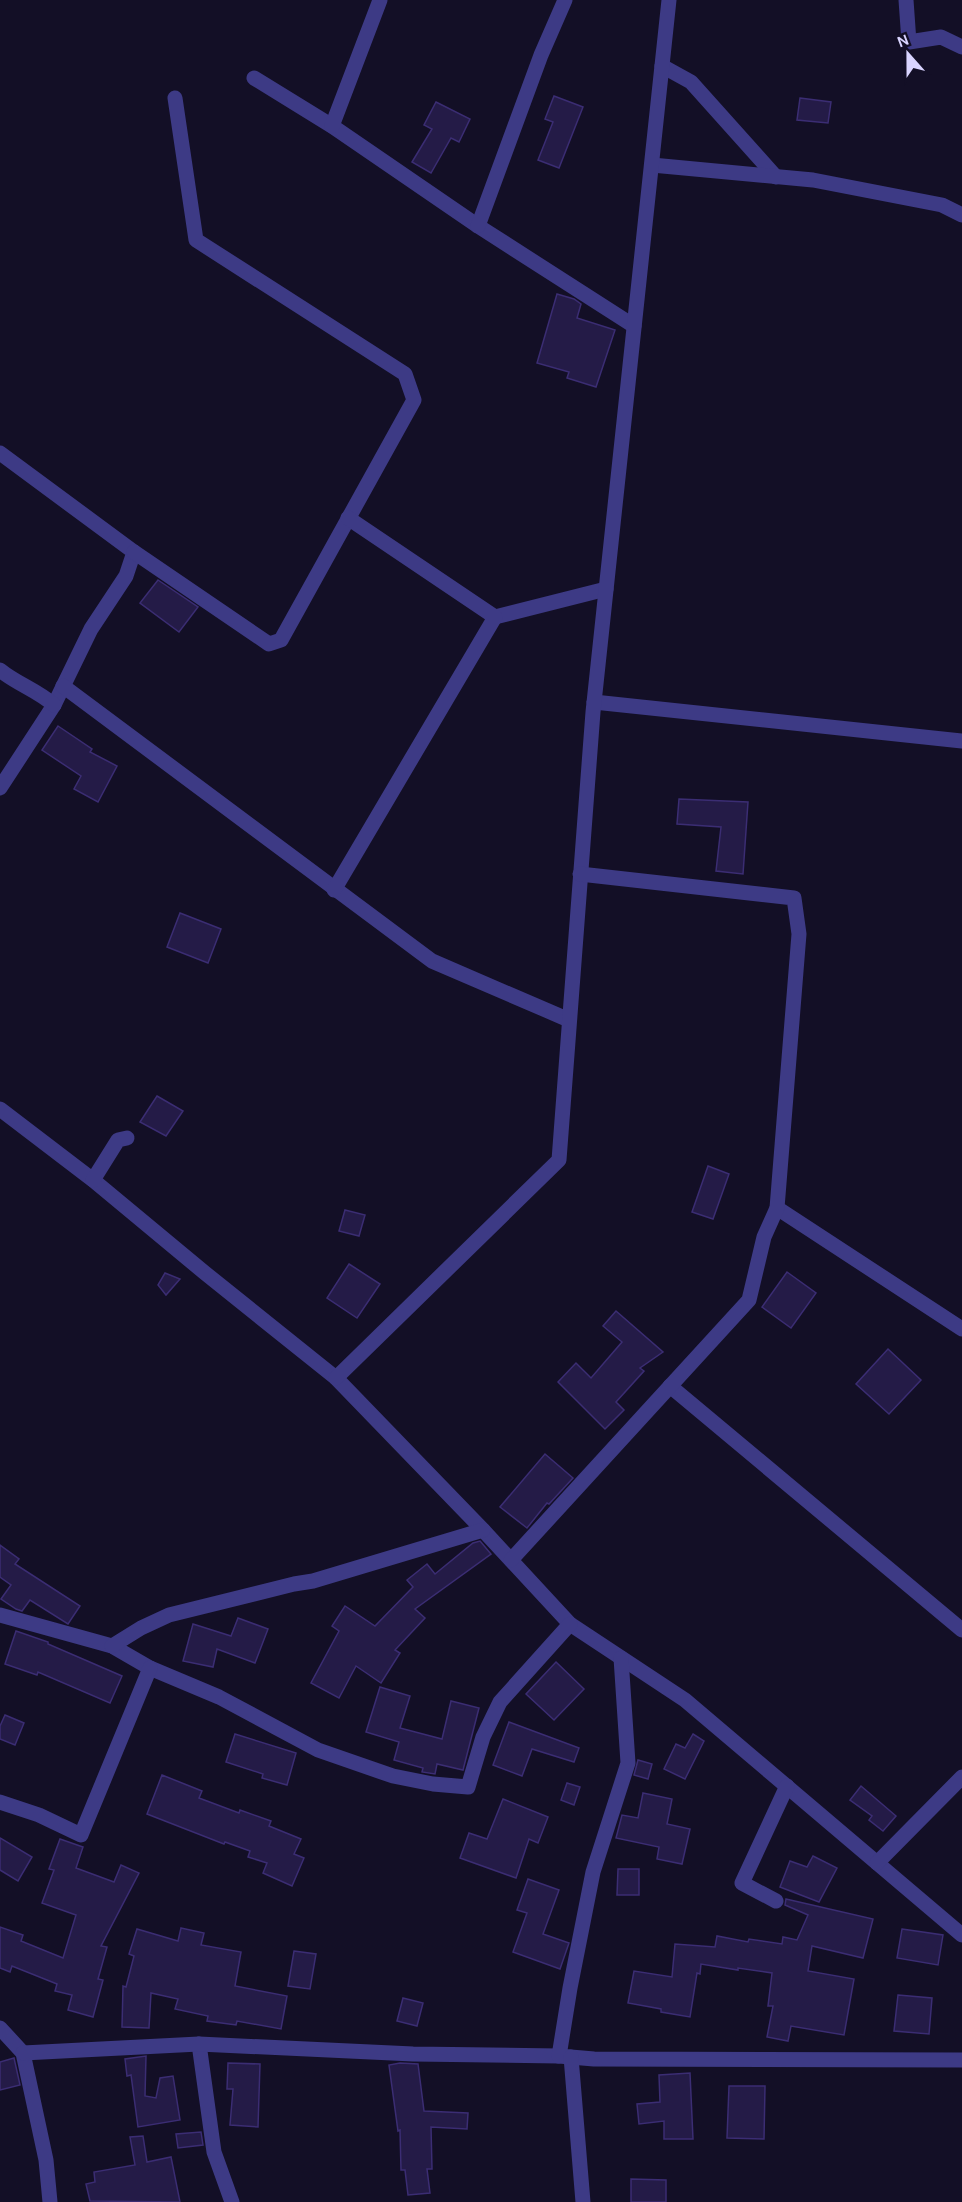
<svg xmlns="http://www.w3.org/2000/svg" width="962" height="2202" viewBox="0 0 962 2202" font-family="Karla,sans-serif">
<rect width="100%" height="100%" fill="#130f26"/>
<g fill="#241b47" stroke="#3b2d73" stroke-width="1.5">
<path d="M 554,96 L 583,107 L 559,168 L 538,160 L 553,122 L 545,119 Z"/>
<path d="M 800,98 L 831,102 L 828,123 L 797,120 Z"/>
<path d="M 436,102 L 470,119 L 459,142 L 451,138 L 431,173 L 412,162 L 432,129 L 424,125 Z"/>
<path d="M 557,294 L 574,299 L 581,304 L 577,318 L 615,330 L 596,387 L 567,378 L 569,372 L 537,363 Z"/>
<path d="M 158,580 L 198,607 L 179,632 L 140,603 Z"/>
<path d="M 58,726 L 92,749 L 90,752 L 117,766 L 98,802 L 74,789 L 81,776 L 42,750 Z"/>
<path d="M 679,799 L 748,802 L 743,874 L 716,871 L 721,827 L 677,824 Z"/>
<path d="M 180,913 L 221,929 L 208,963 L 167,947 Z"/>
<path d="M 157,1096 L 183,1111 L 166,1136 L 140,1122 Z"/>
<path d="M 708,1166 L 729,1174 L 713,1219 L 692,1212 Z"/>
<path d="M 345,1210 L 365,1215 L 359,1236 L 339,1231 Z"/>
<path d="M 349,1264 L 380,1284 L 357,1318 L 327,1298 Z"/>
<path d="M 787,1272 L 816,1293 L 791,1328 L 762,1307 Z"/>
<path d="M 165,1273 L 180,1279 L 166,1295 L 158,1285 Z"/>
<path d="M 616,1311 L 663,1352 L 640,1368 L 644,1371 L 616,1402 L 624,1410 L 605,1429 L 558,1382 L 576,1363 L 591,1378 L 622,1342 L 603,1326 Z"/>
<path d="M 888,1349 L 921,1380 L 889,1414 L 856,1384 Z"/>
<path d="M 545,1454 L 573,1478 L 549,1504 L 547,1503 L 527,1528 L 500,1507 Z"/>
<path d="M 480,1541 L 491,1554 L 415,1609 L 425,1618 L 395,1650 L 400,1653 L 381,1683 L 356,1666 L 339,1698 L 311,1683 L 339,1631 L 332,1626 L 345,1606 L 375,1626 L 413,1587 L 407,1580 L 427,1564 L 435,1574 L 473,1543 Z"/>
<path d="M 0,1545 L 19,1559 L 15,1564 L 80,1606 L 68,1624 L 30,1600 L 22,1611 L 16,1609 L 1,1599 L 11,1585 L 0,1577 Z"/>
<path d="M 238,1618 L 268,1629 L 255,1663 L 217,1649 L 213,1667 L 183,1661 L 193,1624 L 231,1636 Z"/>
<path d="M 16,1631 L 48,1642 L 48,1644 L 122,1676 L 110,1703 L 38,1672 L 37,1675 L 5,1664 Z"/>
<path d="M 556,1662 L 584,1689 L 554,1720 L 526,1694 Z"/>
<path d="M 380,1687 L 410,1696 L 400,1728 L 442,1739 L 451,1701 L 479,1708 L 463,1770 L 437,1764 L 435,1774 L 422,1772 L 423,1768 L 394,1760 L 399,1742 L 366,1732 Z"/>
<path d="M 5,1715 L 24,1723 L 15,1745 L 0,1739 L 0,1726 Z"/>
<path d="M 509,1722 L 579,1748 L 574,1762 L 532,1749 L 522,1776 L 493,1765 Z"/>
<path d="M 235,1734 L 296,1753 L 287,1785 L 262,1778 L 263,1774 L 226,1762 Z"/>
<path d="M 693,1734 L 704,1741 L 685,1779 L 664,1769 L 676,1744 L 685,1748 Z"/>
<path d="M 638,1760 L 652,1764 L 648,1779 L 634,1775 Z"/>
<path d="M 162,1775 L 202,1791 L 199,1798 L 239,1813 L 240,1810 L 271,1821 L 269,1826 L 301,1839 L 294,1854 L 304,1858 L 292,1886 L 263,1873 L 267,1863 L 248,1857 L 250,1851 L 225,1842 L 224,1844 L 147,1814 Z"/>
<path d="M 567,1783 L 580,1787 L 574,1805 L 561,1800 Z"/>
<path d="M 861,1786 L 896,1816 L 883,1831 L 869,1820 L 872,1816 L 850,1800 Z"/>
<path d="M 643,1793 L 672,1799 L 667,1824 L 690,1829 L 682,1864 L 657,1859 L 659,1847 L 616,1838 L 622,1815 L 638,1818 Z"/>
<path d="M 503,1799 L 548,1817 L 538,1843 L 529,1839 L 516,1878 L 460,1858 L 469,1833 L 487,1839 Z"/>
<path d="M 0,1838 L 32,1857 L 18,1881 L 0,1870 Z"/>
<path d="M 60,1839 L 83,1847 L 76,1868 L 114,1882 L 121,1865 L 139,1873 L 101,1946 L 107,1947 L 98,1979 L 103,1980 L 93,2017 L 68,2010 L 72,1995 L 55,1991 L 57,1984 L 12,1966 L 10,1972 L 0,1968 L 0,1927 L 23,1935 L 21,1941 L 63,1958 L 76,1915 L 42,1903 L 54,1870 L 49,1869 Z"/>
<path d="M 813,1856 L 837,1868 L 819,1902 L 780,1887 L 790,1861 L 807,1867 Z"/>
<path d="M 618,1869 L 639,1869 L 639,1895 L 617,1895 Z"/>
<path d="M 528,1879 L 559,1890 L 543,1934 L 569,1943 L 560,1969 L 513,1952 L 527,1913 L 517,1910 Z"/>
<path d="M 786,1899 L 873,1919 L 863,1958 L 812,1946 L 808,1971 L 854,1979 L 844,2035 L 791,2026 L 788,2041 L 767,2037 L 773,2006 L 768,2006 L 772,1973 L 738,1968 L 738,1970 L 701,1964 L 700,1974 L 697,1973 L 690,2017 L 661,2012 L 661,2009 L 628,2003 L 634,1971 L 672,1977 L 675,1944 L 715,1947 L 717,1936 L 748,1942 L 749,1939 L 782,1944 L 783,1937 L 797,1940 L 808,1915 L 785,1905 Z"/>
<path d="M 181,1928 L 204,1933 L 201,1945 L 241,1952 L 235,1986 L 287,1996 L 281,2029 L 237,2021 L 236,2025 L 207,2021 L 208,2016 L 175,2009 L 178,1999 L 151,1993 L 149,2028 L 122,2027 L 123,1986 L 126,1987 L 134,1956 L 129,1954 L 137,1929 L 178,1941 Z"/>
<path d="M 902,1929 L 943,1935 L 938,1965 L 897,1958 Z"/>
<path d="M 294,1951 L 316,1954 L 310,1989 L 288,1986 Z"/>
<path d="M 898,1995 L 932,1998 L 929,2034 L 894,2031 Z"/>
<path d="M 403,1998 L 423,2003 L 417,2026 L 397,2021 Z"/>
<path d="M 146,2056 L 145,2096 L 156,2098 L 160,2078 L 173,2076 L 180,2120 L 138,2127 L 131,2075 L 127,2076 L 125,2059 Z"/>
<path d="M 14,2058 L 20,2085 L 0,2090 L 0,2062 Z"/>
<path d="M 228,2063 L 260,2064 L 258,2127 L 230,2125 L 233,2089 L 227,2089 Z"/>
<path d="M 400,2063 L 418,2064 L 424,2111 L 468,2113 L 467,2129 L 431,2127 L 432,2169 L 427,2169 L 430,2193 L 408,2195 L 405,2170 L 401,2170 L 400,2130 L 398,2131 L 389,2065 Z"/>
<path d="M 690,2073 L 693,2139 L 664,2139 L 664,2121 L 639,2124 L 637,2104 L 660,2102 L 659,2075 Z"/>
<path d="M 729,2086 L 765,2086 L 764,2139 L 727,2138 Z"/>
<path d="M 201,2132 L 203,2145 L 178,2148 L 176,2134 Z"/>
<path d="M 143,2136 L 147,2162 L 171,2157 L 180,2202 L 90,2201 L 86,2184 L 95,2182 L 94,2172 L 135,2165 L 130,2137 Z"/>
<path d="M 631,2179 L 666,2180 L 666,2202 L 631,2202 Z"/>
</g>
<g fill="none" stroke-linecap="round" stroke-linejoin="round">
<g stroke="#3d3a85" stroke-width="15">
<path d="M 906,0 L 909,42 L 941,37 L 962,47"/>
<path d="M 662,66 L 691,82 L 776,177"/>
<path d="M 254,78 L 332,126 L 478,226 L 634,326"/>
<path d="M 332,126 L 380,0"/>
<path d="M 652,165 L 813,180 L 942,205 L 962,215"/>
<path d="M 478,226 L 541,55 L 565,0"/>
<path d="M 0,453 L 134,552 L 126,576 L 91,629 L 54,705 L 0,788"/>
<path d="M 134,552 L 269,644 L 281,640 L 414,400 L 405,374 L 196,240 L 175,98"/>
<path d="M 495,617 L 606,589"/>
<path d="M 0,670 C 17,684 37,690 54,705"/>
<path d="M 63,686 L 432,961 L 569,1020"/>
<path d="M 594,702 L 962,741"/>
<path d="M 334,890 L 495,617 L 348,518"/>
<path d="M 0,1109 L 93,1180 L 205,1273 L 336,1378 L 483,1530 L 570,1624 L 685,1700 L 962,1935"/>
<path d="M 93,1180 L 118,1140 L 127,1138"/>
<path d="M 777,1208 L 962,1329"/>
<path d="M 336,1378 L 559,1160 L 593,712 L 669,0"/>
<path d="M 670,1386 L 962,1630"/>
<path d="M 511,1560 L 749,1300 L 764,1237 L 777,1208 L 799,934 L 794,898 L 580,874"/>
<path d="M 0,1615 L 112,1646 L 150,1668 L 219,1697 L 318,1750 L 393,1776 L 433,1784 L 468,1787 L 483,1737 L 500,1702 L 570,1624"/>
<path d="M 112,1646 L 141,1628 L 169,1615 L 294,1584 L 313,1581 L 483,1530"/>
<path d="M 0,1802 L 39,1815 L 81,1835 L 150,1668"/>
<path d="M 877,1863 L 962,1777"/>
<path d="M 776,1901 L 742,1883 L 787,1786"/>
<path d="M 0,2028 L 23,2053 L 46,2160 L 50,2202"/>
<path d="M 199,2044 L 214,2152 L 232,2202"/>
<path d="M 23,2053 L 199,2044 L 413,2054 L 559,2056 L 594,2059 L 962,2060"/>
<path d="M 559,2056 L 570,1988 L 593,1872 L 628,1763 L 621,1658"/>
<path d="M 571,2057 L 583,2202"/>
</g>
</g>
<g transform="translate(908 54) rotate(339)" stroke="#130f26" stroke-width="4.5" paint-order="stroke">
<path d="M0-4.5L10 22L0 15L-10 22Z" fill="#d9d4ff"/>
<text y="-9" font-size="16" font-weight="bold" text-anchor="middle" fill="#d9d4ff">N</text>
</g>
</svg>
